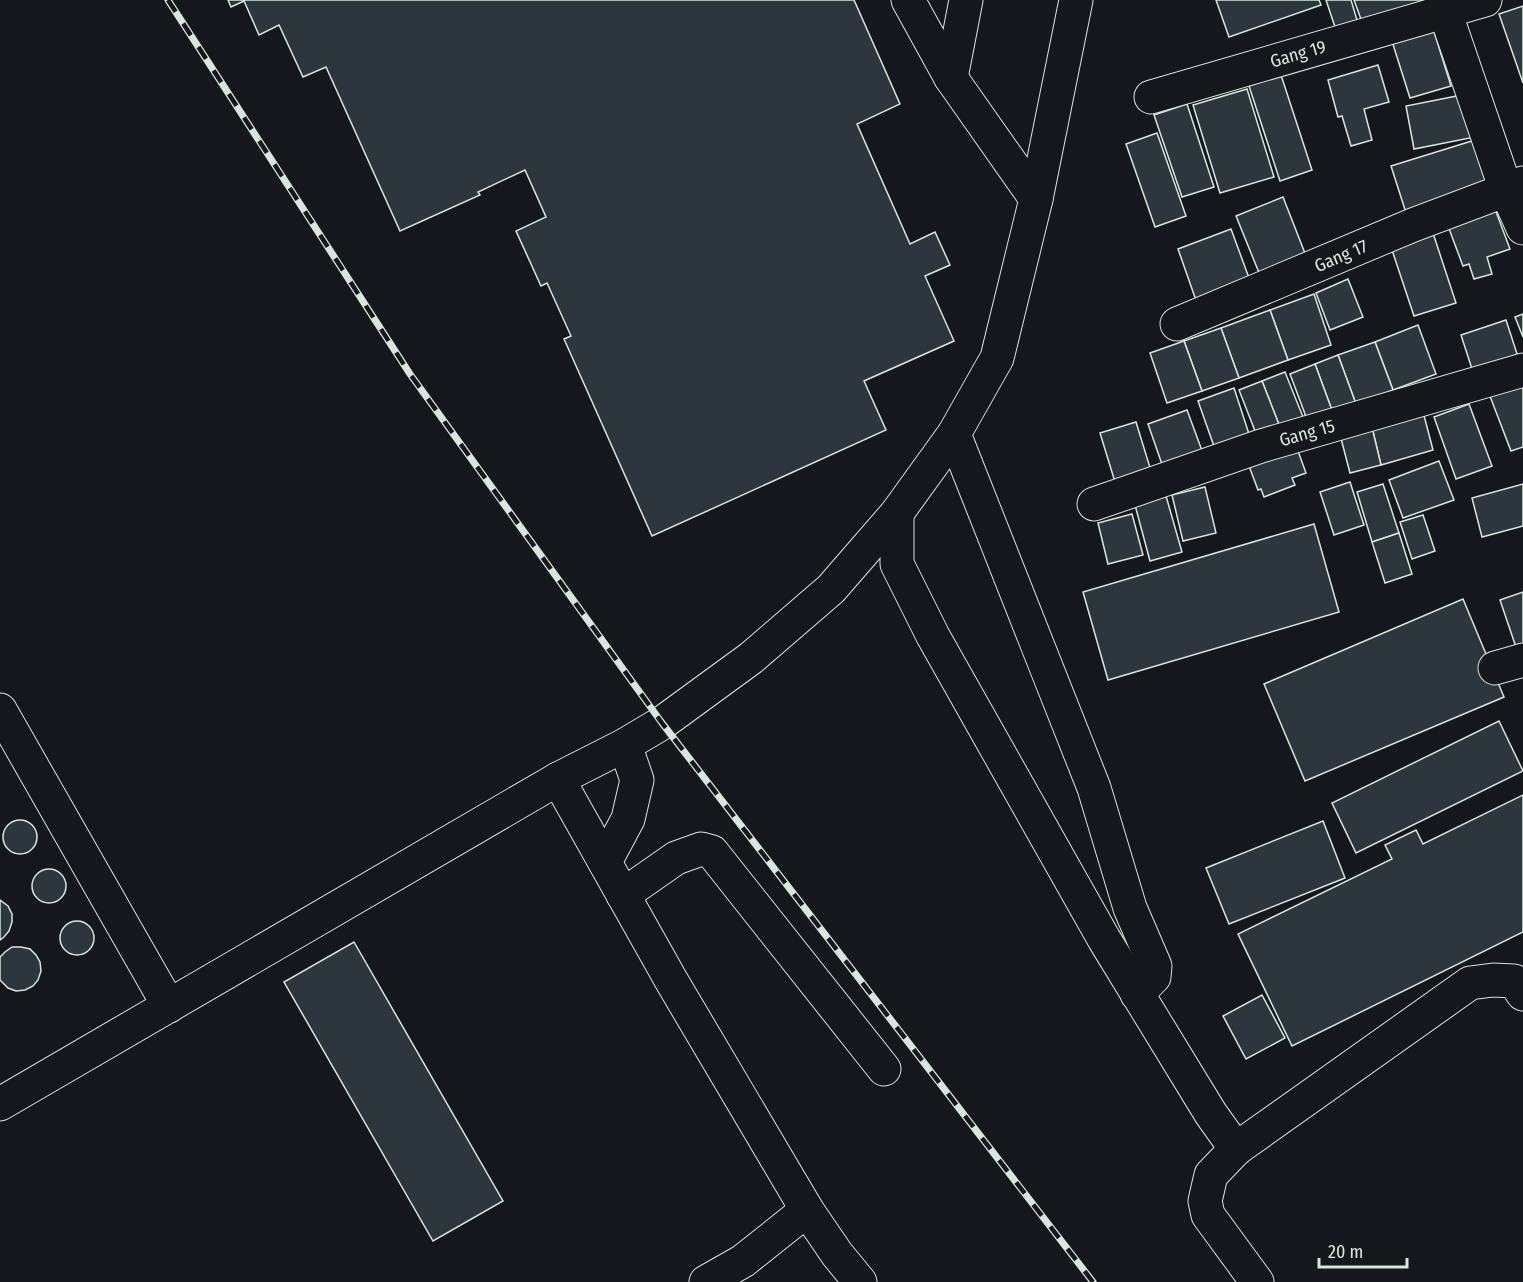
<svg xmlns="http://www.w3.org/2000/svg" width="1523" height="1282" viewBox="0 0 1523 1282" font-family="'Fira Sans Condensed',sans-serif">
<rect width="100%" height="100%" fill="#14181c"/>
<g fill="#2c363c" stroke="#d8e6dc" stroke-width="1.5">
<path d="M 228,0 L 854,0 L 900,104 L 857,124 L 910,244 L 935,232 L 950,265 L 925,276 L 954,341 L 864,381 L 886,430 L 652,536 L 564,339 L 571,336 L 547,283 L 541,286 L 516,231 L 546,217 L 525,170 L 478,192 L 480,195 L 400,231 L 326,67 L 303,77 L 279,25 L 259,35 L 244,1 L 231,7 Z"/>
<path d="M 1216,0 L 1319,0 L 1321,5 L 1229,37 Z"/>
<path d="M 1326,0 L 1351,0 L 1357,20 L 1335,27 Z"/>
<path d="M 1354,0 L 1433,0 L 1366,33 Z"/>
<path d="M 1523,6 L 1523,83 L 1499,14 Z"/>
<path d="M 1431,22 L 1451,86 L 1410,98 L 1390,35 Z"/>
<path d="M 1378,65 L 1389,102 L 1364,109 L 1372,140 L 1351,146 L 1342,116 L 1338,117 L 1328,80 Z"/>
<path d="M 1281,75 L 1312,170 L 1280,181 L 1249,86 Z"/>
<path d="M 1247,89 L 1274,177 L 1220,193 L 1193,105 Z"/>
<path d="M 1467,94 L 1475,137 L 1414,149 L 1406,106 Z"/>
<path d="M 1187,104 L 1214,187 L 1182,197 L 1154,115 Z"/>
<path d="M 1157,133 L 1186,216 L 1155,227 L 1126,144 Z"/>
<path d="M 1475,140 L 1491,193 L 1408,219 L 1391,166 Z"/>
<path d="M 1283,197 L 1308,261 L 1262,280 L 1236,216 Z"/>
<path d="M 1495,209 L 1510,249 L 1487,257 L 1492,274 L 1474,279 L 1469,264 L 1463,266 L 1448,226 Z"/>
<path d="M 1231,229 L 1252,286 L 1198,306 L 1178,249 Z"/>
<path d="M 1433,233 L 1456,303 L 1414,316 L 1391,247 Z"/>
<path d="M 1348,279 L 1363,317 L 1330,330 L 1316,293 Z"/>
<path d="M 1314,294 L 1331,345 L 1288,360 L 1270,310 Z"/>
<path d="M 1270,310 L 1288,360 L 1239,378 L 1221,328 Z"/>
<path d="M 1523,314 L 1523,337 L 1515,317 Z"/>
<path d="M 1506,320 L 1519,360 L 1474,375 L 1461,335 Z"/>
<path d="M 1418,325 L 1436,374 L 1393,390 L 1375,342 Z"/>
<path d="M 1221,328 L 1239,378 L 1202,391 L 1184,341 Z"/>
<path d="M 1184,341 L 1202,391 L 1167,403 L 1150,353 Z"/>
<path d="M 1375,342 L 1393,390 L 1356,404 L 1338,355 Z"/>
<path d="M 1338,355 L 1356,404 L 1333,413 L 1315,364 Z"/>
<path d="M 1315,364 L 1333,413 L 1308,422 L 1290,374 Z"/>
<path d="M 1285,372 L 1303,417 L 1280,427 L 1262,381 Z"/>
<path d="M 1523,377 L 1523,447 L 1511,451 L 1488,391 Z"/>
<path d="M 1262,381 L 1280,427 L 1257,436 L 1239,390 Z"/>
<path d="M 1234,388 L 1250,437 L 1215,449 L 1198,401 Z"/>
<path d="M 1421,404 L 1433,450 L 1381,465 L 1370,419 Z"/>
<path d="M 1469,404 L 1492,466 L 1456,479 L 1434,417 Z"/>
<path d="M 1187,410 L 1204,456 L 1164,470 L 1148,424 Z"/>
<path d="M 1370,419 L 1381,465 L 1350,473 L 1338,427 Z"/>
<path d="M 1136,422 L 1151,471 L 1115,482 L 1100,433 Z"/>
<path d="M 1294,440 L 1306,473 L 1292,478 L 1295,485 L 1264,497 L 1261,489 L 1258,490 L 1246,458 Z"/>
<path d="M 1439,461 L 1454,500 L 1403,518 L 1389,480 Z"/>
<path d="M 1350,482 L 1364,525 L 1334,535 L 1320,492 Z"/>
<path d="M 1383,484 L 1399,533 L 1372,542 L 1357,492 Z"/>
<path d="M 1523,484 L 1523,526 L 1482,537 L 1472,498 Z"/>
<path d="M 1205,487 L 1216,533 L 1183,541 L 1172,495 Z"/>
<path d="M 1166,496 L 1182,552 L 1150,561 L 1135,505 Z"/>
<path d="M 1132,514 L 1143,555 L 1108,564 L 1098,523 Z"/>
<path d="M 1423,515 L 1435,551 L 1412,559 L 1400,522 Z"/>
<path d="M 1314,524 L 1339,612 L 1108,680 L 1083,592 Z"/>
<path d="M 1399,533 L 1412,574 L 1385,583 L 1372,542 Z"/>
<path d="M 1523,592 L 1523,658 L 1520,659 L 1500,600 Z"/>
<path d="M 1463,599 L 1504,697 L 1305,781 L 1264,684 Z"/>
<path d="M 1499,721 L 1523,771 L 1356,853 L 1332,803 Z"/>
<path d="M 1523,795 L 1523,932 L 1292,1046 L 1238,934 L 1392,859 L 1385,845 L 1416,830 L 1423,844 Z"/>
<circle cx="20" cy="837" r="17"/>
<path d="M 1323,821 L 1345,878 L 1229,924 L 1206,868 Z"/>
<circle cx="49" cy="886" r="17"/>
<path d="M 0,900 L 8,906 L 12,914 L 12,922 L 9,931 L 4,937 L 0,940 Z"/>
<circle cx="77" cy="938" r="17"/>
<path d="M 354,942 L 503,1201 L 433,1241 L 284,982 Z"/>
<path d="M 12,947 L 21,947 L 30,949 L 36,955 L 40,962 L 41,971 L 38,980 L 33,986 L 25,990 L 16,991 L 8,988 L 0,980 L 0,957 L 5,952 Z"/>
<path d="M 1262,995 L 1285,1038 L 1246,1059 L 1223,1016 Z"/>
</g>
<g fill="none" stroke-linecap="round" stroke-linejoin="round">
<defs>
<g id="minor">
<path d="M 908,0 L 951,78 L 1036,199"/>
<path d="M 951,78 L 966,0"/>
<path d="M 1151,97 L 1485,0"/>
<path d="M 1177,324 L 1413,225 L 1506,190 L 1523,183"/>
<path d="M 954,434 L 1094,788 L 1130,908 L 1155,966 L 1154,977 L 1137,994"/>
<path d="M 1094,504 L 1261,446 L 1523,370"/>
<path d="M 897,513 L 897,564 L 933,636 L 1104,939 L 1211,1114 L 1236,1149 L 1470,983 L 1493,980 L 1514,981 L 1523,994"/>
<path d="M 1495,668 L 1523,660"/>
<path d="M 0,710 L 169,1006"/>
<path d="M 558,779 L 671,980 L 807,1210 L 837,1254 L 860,1282"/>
<path d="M 605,862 L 628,819 L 637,780 L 625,745"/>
<path d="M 623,895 L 676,858 L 701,849 L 712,852 L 884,1069"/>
<path d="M 0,1104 L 558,779 L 625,745 L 662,723 L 751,658 L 831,589 L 897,513 L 954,434 L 997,358 L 1036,199 L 1076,0"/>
<path d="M 1236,1149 L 1211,1175 L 1205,1201 L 1208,1215 L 1257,1282"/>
<path d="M 706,1282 L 743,1261 L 807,1210"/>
</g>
<path id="major" d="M 1441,0 L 1506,190 L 1523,228"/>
</defs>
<use href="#minor" stroke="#d8e6dc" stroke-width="35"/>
<use href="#major" stroke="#d8e6dc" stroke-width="35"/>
<use href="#minor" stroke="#14181c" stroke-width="33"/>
<use href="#major" stroke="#14181c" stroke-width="33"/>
<defs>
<path id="rail" d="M 168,0 L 410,374 L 662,723 L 1093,1282"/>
</defs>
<use href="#rail" stroke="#d8e6dc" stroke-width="7"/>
<use href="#rail" stroke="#14181c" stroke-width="4.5" stroke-dasharray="14" stroke-linecap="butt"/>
</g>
<g text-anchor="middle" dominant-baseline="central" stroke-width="4.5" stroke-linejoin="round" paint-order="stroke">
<g font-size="18" fill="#d8e6dc" stroke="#14181c">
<text transform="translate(1298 54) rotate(-16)">Gang 19</text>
<text transform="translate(1341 256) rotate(-23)">Gang 17</text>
<text transform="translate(1307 433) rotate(-16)">Gang 15</text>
</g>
</g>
<path d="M1319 1258v9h88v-9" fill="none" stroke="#d8e6dc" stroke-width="3"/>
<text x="1328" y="1258" font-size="18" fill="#d8e6dc" stroke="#14181c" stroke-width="4.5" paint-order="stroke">20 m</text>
</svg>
